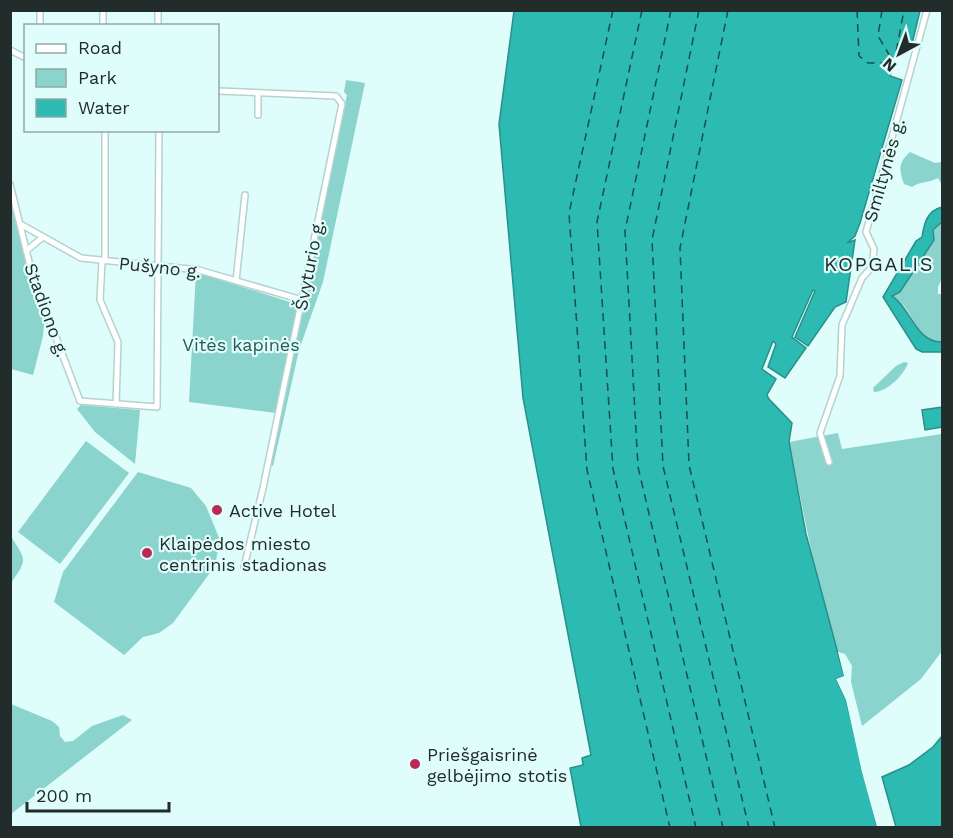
<svg xmlns="http://www.w3.org/2000/svg" width="953" height="838" viewBox="0 0 953 838" font-family="'Work Sans',sans-serif">
<rect width="100%" height="100%" fill="#dffdfa"/>
<g fill="#8bd3cd">
<path d="M 346,80 L 365,83 L 323,282 L 299,350 L 273,466 L 270,465 L 347,95 L 344,92 Z"/>
<path d="M 910,152 L 935,163 L 942,162 L 942,185 L 938,178 C 929,183 921,181 912,187 L 904,184 C 899,169 898,163 910,152 Z"/>
<path d="M 10,191 L 27,265 L 45,315 L 43,336 L 33,375 L 11,369 Z"/>
<path d="M 942,222 L 942,278 L 938,287 L 938,294 L 942,294 L 942,342 C 918,343 916,320 903,305 C 900,302 895,299 892,296 L 928,249 L 933,231 Z"/>
<path d="M 196,272 L 299,305 L 276,413 L 189,402 Z"/>
<path d="M 904,362 L 908,363 C 904,375 887,392 874,392 L 873,388 L 896,366 Z"/>
<path d="M 81,405 L 140,410 L 135,464 L 95,432 L 77,409 Z"/>
<path d="M 838,433 L 842,449 L 942,434 L 942,651 L 921,679 L 862,726 L 851,682 L 852,666 L 845,654 L 838,652 L 816,574 L 789,442 Z"/>
<path d="M 86,441 L 129,473 L 60,564 L 18,532 Z"/>
<path d="M 138,472 L 191,488 L 206,506 L 220,540 L 215,566 L 173,623 L 159,633 L 143,637 L 124,655 L 54,602 L 63,572 Z"/>
<path d="M 11,536 C 25,560 29,558 11,583 Z"/>
<path d="M 11,704 L 52,721 L 59,727 L 60,736 L 65,742 L 73,741 L 92,726 L 123,715 L 132,720 L 11,814 Z"/>
</g>
<g fill="#2dbab2" stroke="#298f8a" stroke-width="1.5">
<path d="M 514,11 L 920,11 L 911,48 L 899,45 L 890,76 L 902,80 L 860,223 L 855,236 L 847,243 L 855,240 L 846,302 L 835,307 L 808,346 L 795,337 L 815,291 L 813,290 L 792,337 L 806,348 L 785,378 L 768,367 L 776,344 L 773,341 L 762,369 L 776,379 L 767,395 L 769,399 L 792,423 L 789,442 L 806,534 L 844,676 L 836,679 L 846,700 L 877,827 L 581,827 L 570,768 L 583,765 L 582,758 L 591,755 L 523,398 L 499,124 Z"/>
<path d="M 942,207 L 942,222 L 933,230 L 934,240 L 900,292 L 892,296 C 911,308 916,343 942,342 L 942,352 L 922,352 L 916,349 L 883,297 L 916,241 L 922,237 C 924,225 926,211 942,207 Z"/>
<path d="M 942,407 L 942,427 L 925,430 L 922,410 Z"/>
<path d="M 942,736 L 942,827 L 896,827 L 882,777 L 909,765 L 933,747 Z"/>
</g>
<path fill="#dffdfa" d="M 838,652 L 841,653 L 847,676 L 840,681 L 849,700 L 880,828 L 877,827 L 862,772 L 846,700 L 836,679 L 844,676 Z"/>
<g fill="none" stroke-linecap="round" stroke-linejoin="round">
<g stroke="#164f4b" stroke-width="1.5" stroke-dasharray="8 6" stroke-linecap="butt">
<path d="M 613,10 L 569,213 L 587,470 L 670,828"/>
<path d="M 642,10 L 597,222 L 613,469 L 696,828"/>
<path d="M 671,10 L 625,231 L 638,467 L 723,828"/>
<path d="M 699,10 L 652,240 L 663,466 L 749,828"/>
<path d="M 728,10 L 680,248 L 689,465 L 775,828"/>
<path d="M 857,10 L 859,56 L 868,63 L 894,63"/>
<path d="M 882,10 L 878,36 L 894,63 L 904,10"/>
</g>
<defs>
<g id="minor">
<path d="M 103,10 L 103,26"/>
<path d="M 158,10 L 158,26"/>
<path d="M 40,26 L 40,10"/>
<path d="M 10,50 L 26,58"/>
<path d="M 218,91 L 336,96 L 342,104 L 263,488 L 244,567"/>
<path d="M 258,93 L 258,115"/>
<path d="M 105,130 L 105,261"/>
<path d="M 10,184 L 32,274 L 80,401 L 157,407 L 159,130"/>
<path d="M 22,225 L 81,258 L 199,270 L 302,300"/>
<path d="M 26,251 L 43,237"/>
<path d="M 102,261 L 100,300 L 118,342 L 116,404"/>
<path d="M 236,281 L 245,195"/>
<path d="M 829,462 L 820,433 L 840,376 L 842,325 L 862,278 L 872,267 L 874,249 L 866,232 L 927,10"/>
</g>
</defs>
<use href="#minor" stroke="#b5d2cf" stroke-width="8"/>
<use href="#minor" stroke="#fff" stroke-width="5"/>
</g>
<g fill="#b92954" stroke="#dffdfa" stroke-width="2">
<circle cx="217" cy="510" r="6"/>
<circle cx="147" cy="553" r="6"/>
<circle cx="415" cy="764" r="6"/>
</g>
<g text-anchor="middle" dominant-baseline="central" stroke-width="4.5" stroke-linejoin="round" paint-order="stroke">
<g font-size="18" fill="#212c2b" stroke="#dffdfa">
<text transform="translate(884 170) rotate(-74)">Smiltynės g.</text>
<text transform="translate(309 265) rotate(-79)">Švyturio g.</text>
<text transform="translate(160 267) rotate(6)">Pušyno g.</text>
<text transform="translate(47 310) rotate(70)">Stadiono g.</text>
</g>
<g font-size="18" fill="#255c58" stroke="#dffdfa">
<text x="241" y="344">Vitės kapinės</text>
</g>
<g font-size="18" fill="#212c2b" stroke="#dffdfa" text-anchor="start">
<text x="229" y="510">Active Hotel</text>
<text x="159" y="543">Klaipėdos miesto<tspan x="159" dy="21">centrinis stadionas</tspan></text>
<text x="427" y="754">Priešgaisrinė<tspan x="427" dy="21">gelbėjimo stotis</tspan></text>
</g>
<g font-size="20" letter-spacing="1.5" fill="#212c2b" stroke="#dffdfa">
<text x="879" y="264">KOPGALIS</text>
</g>
</g>
<rect width="953" height="838" fill="none" stroke="#212c2b" stroke-width="24"/>
<rect x="24" y="24" width="195" height="108" fill="#dffdfa" stroke="#93a9a7" stroke-width="1.5"/>
<rect x="36" y="44" width="30" height="9" fill="#ffffff" stroke="#93a9a7" stroke-width="1.5"/>
<text x="78" y="54" font-size="18" fill="#212c2b">Road</text>
<rect x="36" y="69" width="30" height="18" fill="#8bd3cd" stroke="#93a9a7" stroke-width="1.5"/>
<text x="78" y="84" font-size="18" fill="#212c2b">Park</text>
<rect x="36" y="99" width="30" height="18" fill="#2dbab2" stroke="#93a9a7" stroke-width="1.5"/>
<text x="78" y="114" font-size="18" fill="#212c2b">Water</text>
<g transform="translate(899 54) rotate(221)" stroke="#dffdfa" stroke-width="4.5" paint-order="stroke">
<path d="M0-4.5L10 22L0 15L-10 22Z" fill="#212c2b"/>
<text y="-9" font-size="16" font-weight="bold" text-anchor="middle" fill="#212c2b">N</text>
</g>
<path d="M27 802v9h142v-9" fill="none" stroke="#212c2b" stroke-width="3"/>
<text x="36" y="802" font-size="18" fill="#212c2b" stroke="#dffdfa" stroke-width="4.5" paint-order="stroke">200 m</text>
</svg>
